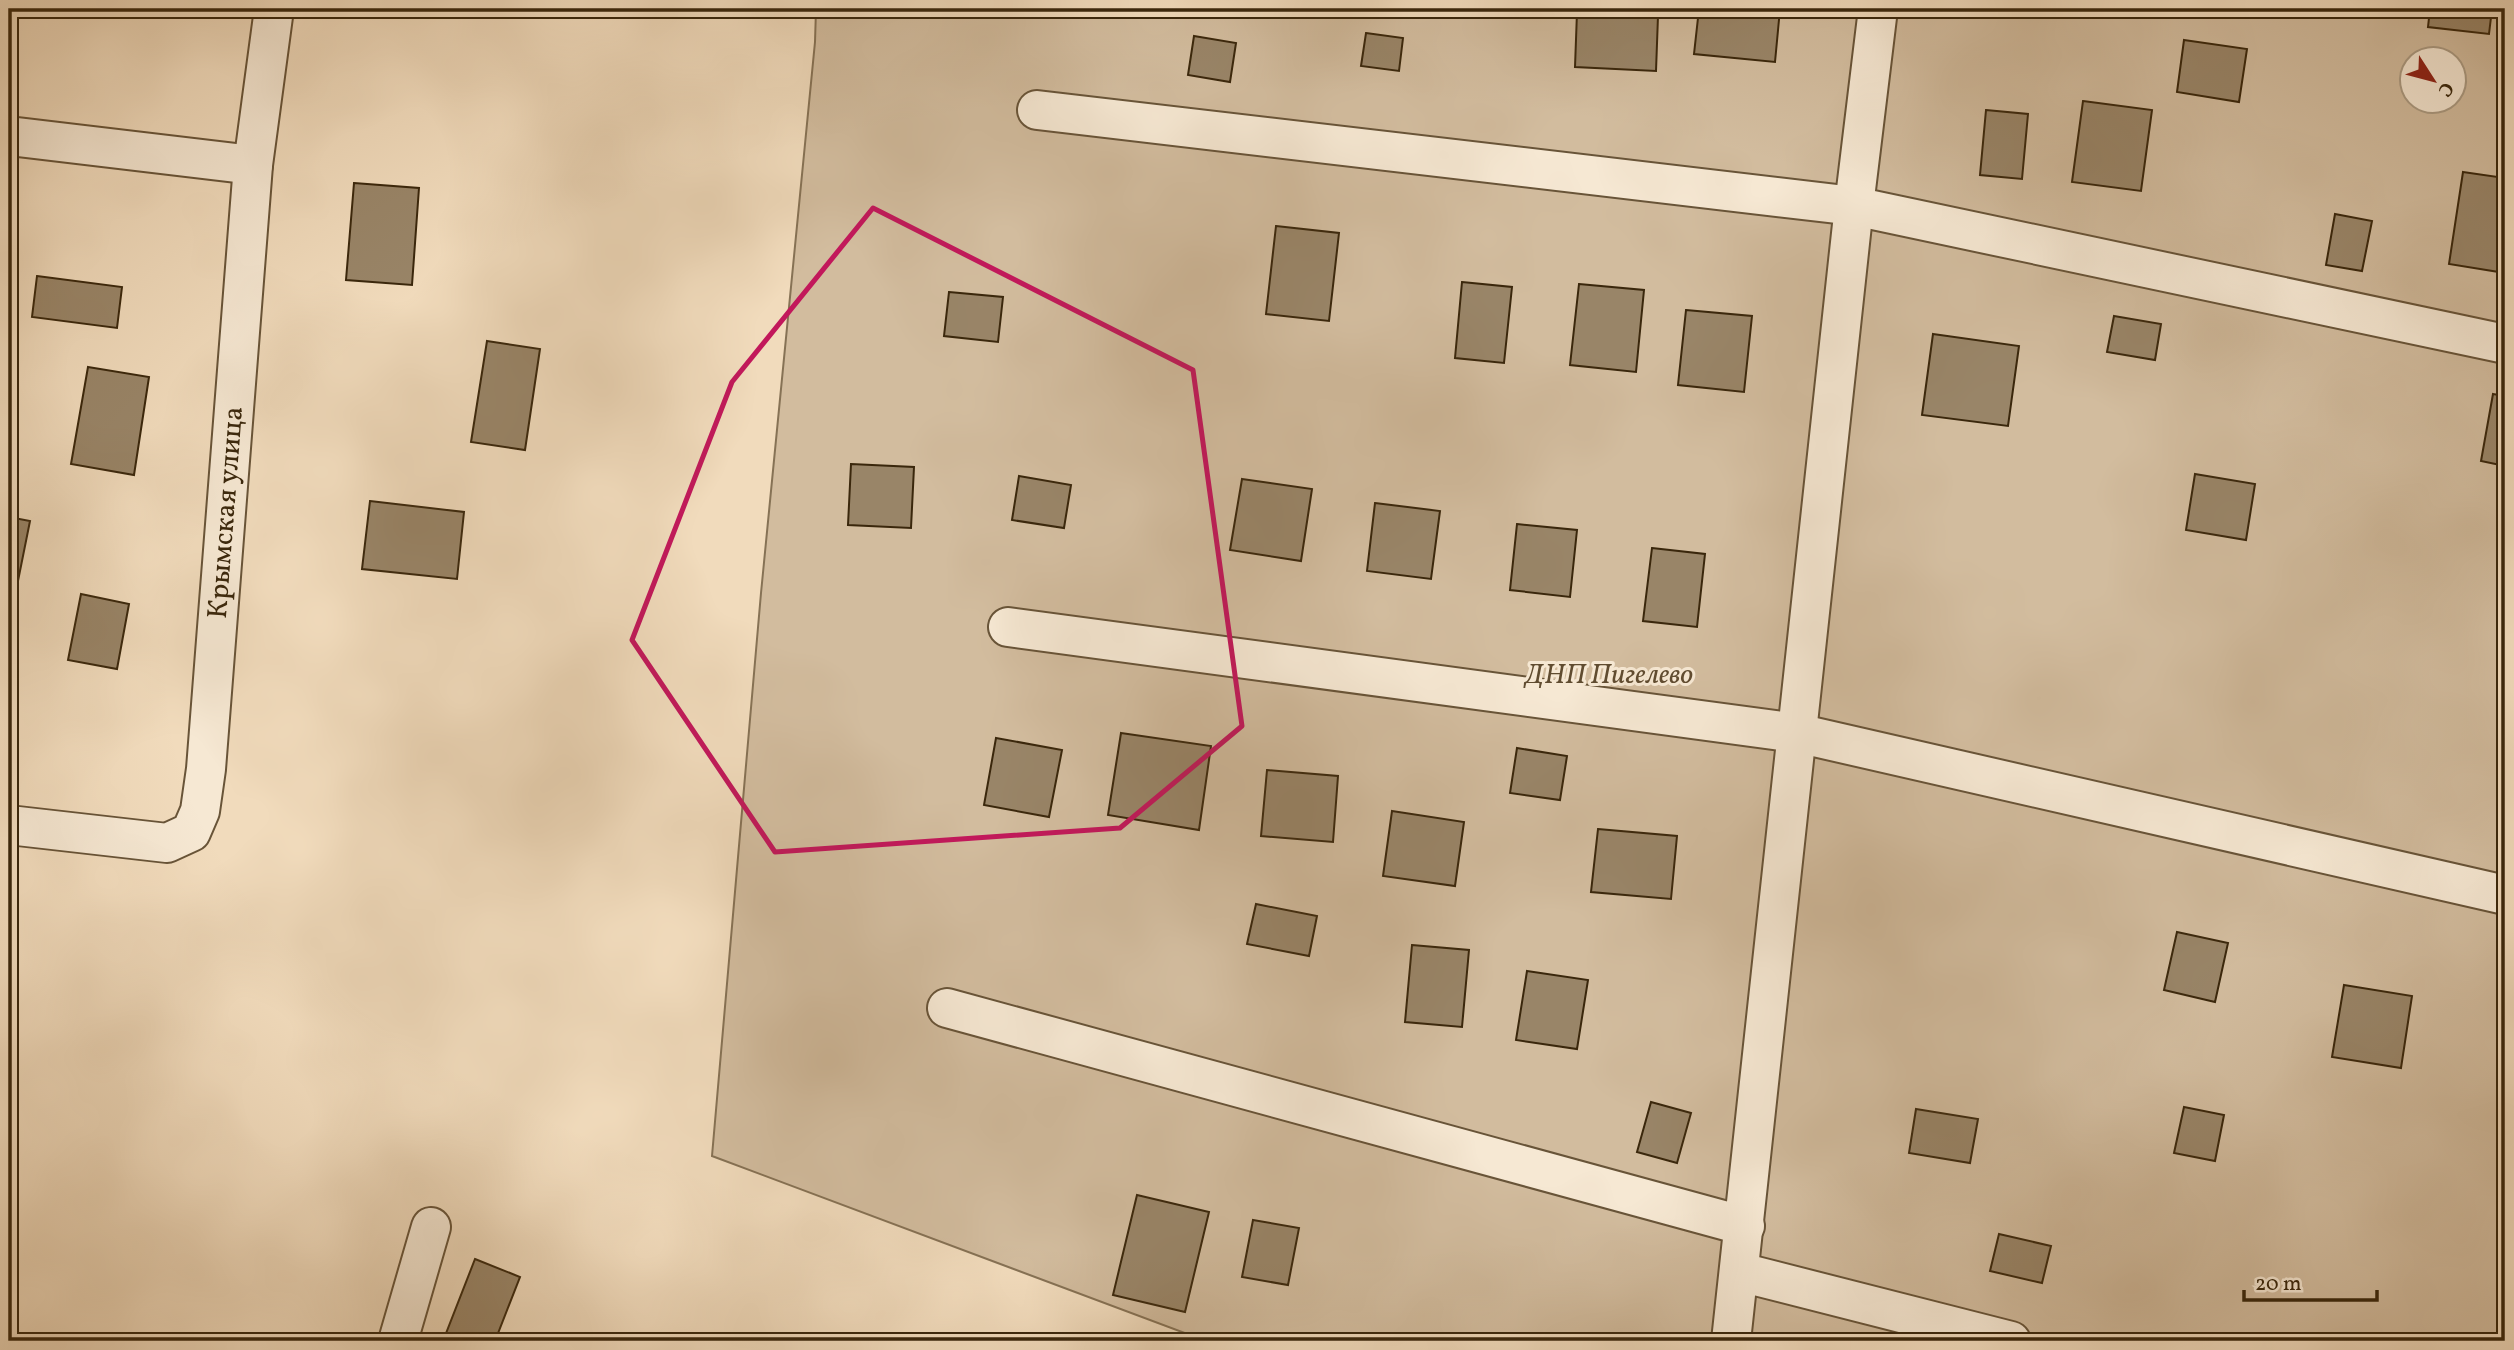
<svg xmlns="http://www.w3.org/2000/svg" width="2514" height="1350" viewBox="0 0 2514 1350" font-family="Vollkorn,serif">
<rect width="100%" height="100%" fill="#f1dbbc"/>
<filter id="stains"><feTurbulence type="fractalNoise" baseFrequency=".00286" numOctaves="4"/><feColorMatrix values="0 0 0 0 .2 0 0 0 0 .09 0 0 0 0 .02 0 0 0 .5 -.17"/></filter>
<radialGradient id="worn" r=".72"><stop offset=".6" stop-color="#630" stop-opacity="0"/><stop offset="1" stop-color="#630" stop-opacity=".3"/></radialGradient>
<path fill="#d2bc9e" stroke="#867255" stroke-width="2" fill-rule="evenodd" d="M 816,9 L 2505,9 L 2505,1341 L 1206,1341 L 712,1156 L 761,593 L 815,42 ZM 2412,60 L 2454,60 L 2454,102 L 2412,102 Z"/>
<g fill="#998568" stroke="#3a270c" stroke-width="2">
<path d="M 1699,9 L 1780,9 L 1775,62 L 1694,54 Z"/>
<path d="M 2430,9 L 2492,9 L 2489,34 L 2428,27 Z"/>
<path d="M 1577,12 L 1658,16 L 1656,71 L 1575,67 Z"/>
<path d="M 1366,33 L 1403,38 L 1399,71 L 1361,66 Z"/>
<path d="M 1194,36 L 1236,43 L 1230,82 L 1188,75 Z"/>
<path d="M 2184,40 L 2247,49 L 2239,102 L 2177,92 Z"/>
<path d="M 2083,101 L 2152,110 L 2141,191 L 2072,182 Z"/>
<path d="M 1986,110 L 2028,114 L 2022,179 L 1980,175 Z"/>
<path d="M 2463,172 L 2505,178 L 2505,273 L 2449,264 Z"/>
<path d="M 354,183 L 419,188 L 412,285 L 346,280 Z"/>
<path d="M 2335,214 L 2372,221 L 2362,271 L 2326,265 Z"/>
<path d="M 1276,226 L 1339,233 L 1329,321 L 1266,314 Z"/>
<path d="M 37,276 L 122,287 L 117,328 L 32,317 Z"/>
<path d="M 1462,282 L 1512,287 L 1504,363 L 1455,358 Z"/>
<path d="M 1579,284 L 1644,290 L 1636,372 L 1570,365 Z"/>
<path d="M 949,292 L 1003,297 L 998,342 L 944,336 Z"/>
<path d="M 1686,310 L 1752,316 L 1744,392 L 1678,385 Z"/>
<path d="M 2114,316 L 2161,324 L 2155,360 L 2107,352 Z"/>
<path d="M 1933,334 L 2019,346 L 2008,426 L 1922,415 Z"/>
<path d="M 487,341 L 540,349 L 525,450 L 471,442 Z"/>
<path d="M 88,367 L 149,377 L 134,475 L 71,464 Z"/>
<path d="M 2493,394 L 2505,396 L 2505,466 L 2481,461 Z"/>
<path d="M 851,464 L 914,467 L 911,528 L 848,525 Z"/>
<path d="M 2195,474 L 2255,484 L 2246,540 L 2186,530 Z"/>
<path d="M 1019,476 L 1071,485 L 1064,528 L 1012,520 Z"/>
<path d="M 1242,479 L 1312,489 L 1301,561 L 1230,550 Z"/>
<path d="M 370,501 L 464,512 L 457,579 L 362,569 Z"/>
<path d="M 1375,503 L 1440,511 L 1431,579 L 1367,571 Z"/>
<path d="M 9,517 L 30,521 L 16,591 L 9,590 Z"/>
<path d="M 1517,524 L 1577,530 L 1570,597 L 1510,590 Z"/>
<path d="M 1652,548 L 1705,554 L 1697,627 L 1643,621 Z"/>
<path d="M 81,594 L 129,604 L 117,669 L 68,660 Z"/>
<path d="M 1121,733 L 1211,746 L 1199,830 L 1108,815 Z"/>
<path d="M 996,738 L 1062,750 L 1049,817 L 984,805 Z"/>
<path d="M 1517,748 L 1567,756 L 1560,800 L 1510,793 Z"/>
<path d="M 1267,770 L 1338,776 L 1333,842 L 1261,836 Z"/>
<path d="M 1392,811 L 1464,822 L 1455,886 L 1383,876 Z"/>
<path d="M 1598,829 L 1677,836 L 1671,899 L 1591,892 Z"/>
<path d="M 1256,904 L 1317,916 L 1309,956 L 1247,944 Z"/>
<path d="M 2177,932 L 2228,943 L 2215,1002 L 2164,990 Z"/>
<path d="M 1412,945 L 1469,950 L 1462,1027 L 1405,1022 Z"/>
<path d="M 1527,971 L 1588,980 L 1577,1049 L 1516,1040 Z"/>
<path d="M 2344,985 L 2412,996 L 2401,1068 L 2332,1057 Z"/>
<path d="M 1651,1102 L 1691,1113 L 1677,1163 L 1637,1152 Z"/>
<path d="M 2184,1107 L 2224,1115 L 2215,1161 L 2174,1153 Z"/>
<path d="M 1916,1109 L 1978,1119 L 1970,1163 L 1909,1153 Z"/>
<path d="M 1137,1195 L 1209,1212 L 1185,1312 L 1113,1295 Z"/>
<path d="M 1253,1220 L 1299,1228 L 1288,1285 L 1242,1277 Z"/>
<path d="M 1999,1234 L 2051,1246 L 2042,1283 L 1990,1271 Z"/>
<path d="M 475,1259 L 520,1277 L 495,1341 L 458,1341 L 445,1336 Z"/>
</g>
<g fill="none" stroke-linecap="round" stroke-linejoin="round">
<defs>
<g id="minor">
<path d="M 1037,110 L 1854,206 L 2505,344"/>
<path d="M 9,136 L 253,165"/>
<path d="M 1008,627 L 1797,733 L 2505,895"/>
<path id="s1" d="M 9,825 L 167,843 L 191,832 L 200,811 L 206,769 L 253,165 L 274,9"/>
<path d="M 947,1008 L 1745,1226"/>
<path d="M 1740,1272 L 2011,1341"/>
<path d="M 398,1341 L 431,1227"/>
<path d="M 1731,1341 L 1854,206 L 1878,9"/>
</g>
</defs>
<use href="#minor" stroke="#685438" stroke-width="42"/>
<use href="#minor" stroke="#f6e8d3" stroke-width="38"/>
</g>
<path fill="none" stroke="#c2185b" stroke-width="5" stroke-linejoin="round" d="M 873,208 L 1193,370 L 1242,726 L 1120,828 L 775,852 L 632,640 L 732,382 Z"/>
<g text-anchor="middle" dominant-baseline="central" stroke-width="6" stroke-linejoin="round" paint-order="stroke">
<g font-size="28" fill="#3a270c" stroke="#f6e8d3">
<text stroke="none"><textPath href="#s1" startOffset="508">Крымская улица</textPath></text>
</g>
<g font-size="28" font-style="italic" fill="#604c30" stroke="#f6e8d3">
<text x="1609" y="675">ДНП Пигелево</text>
</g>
</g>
<rect width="2514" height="1350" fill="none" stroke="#f1dbbc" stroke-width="35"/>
<rect x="10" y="10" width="2493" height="1329" fill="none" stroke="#3a270c" stroke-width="3.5"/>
<rect x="18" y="18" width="2479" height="1315" fill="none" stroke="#3a270c" stroke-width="2"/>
<g transform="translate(2433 80) rotate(126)"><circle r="33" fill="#f6e8d3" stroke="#ab9b83" stroke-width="2"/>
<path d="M0-5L12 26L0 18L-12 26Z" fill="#8f2418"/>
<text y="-10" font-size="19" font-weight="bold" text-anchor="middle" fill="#3a270c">С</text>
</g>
<path d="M2244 1290v10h133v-10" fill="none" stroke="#3a270c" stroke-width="3.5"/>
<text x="2255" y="1290" font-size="21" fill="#3a270c" stroke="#f6e8d3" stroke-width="5" paint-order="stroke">20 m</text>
<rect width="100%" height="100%" filter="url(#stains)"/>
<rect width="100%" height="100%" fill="url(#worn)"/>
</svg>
